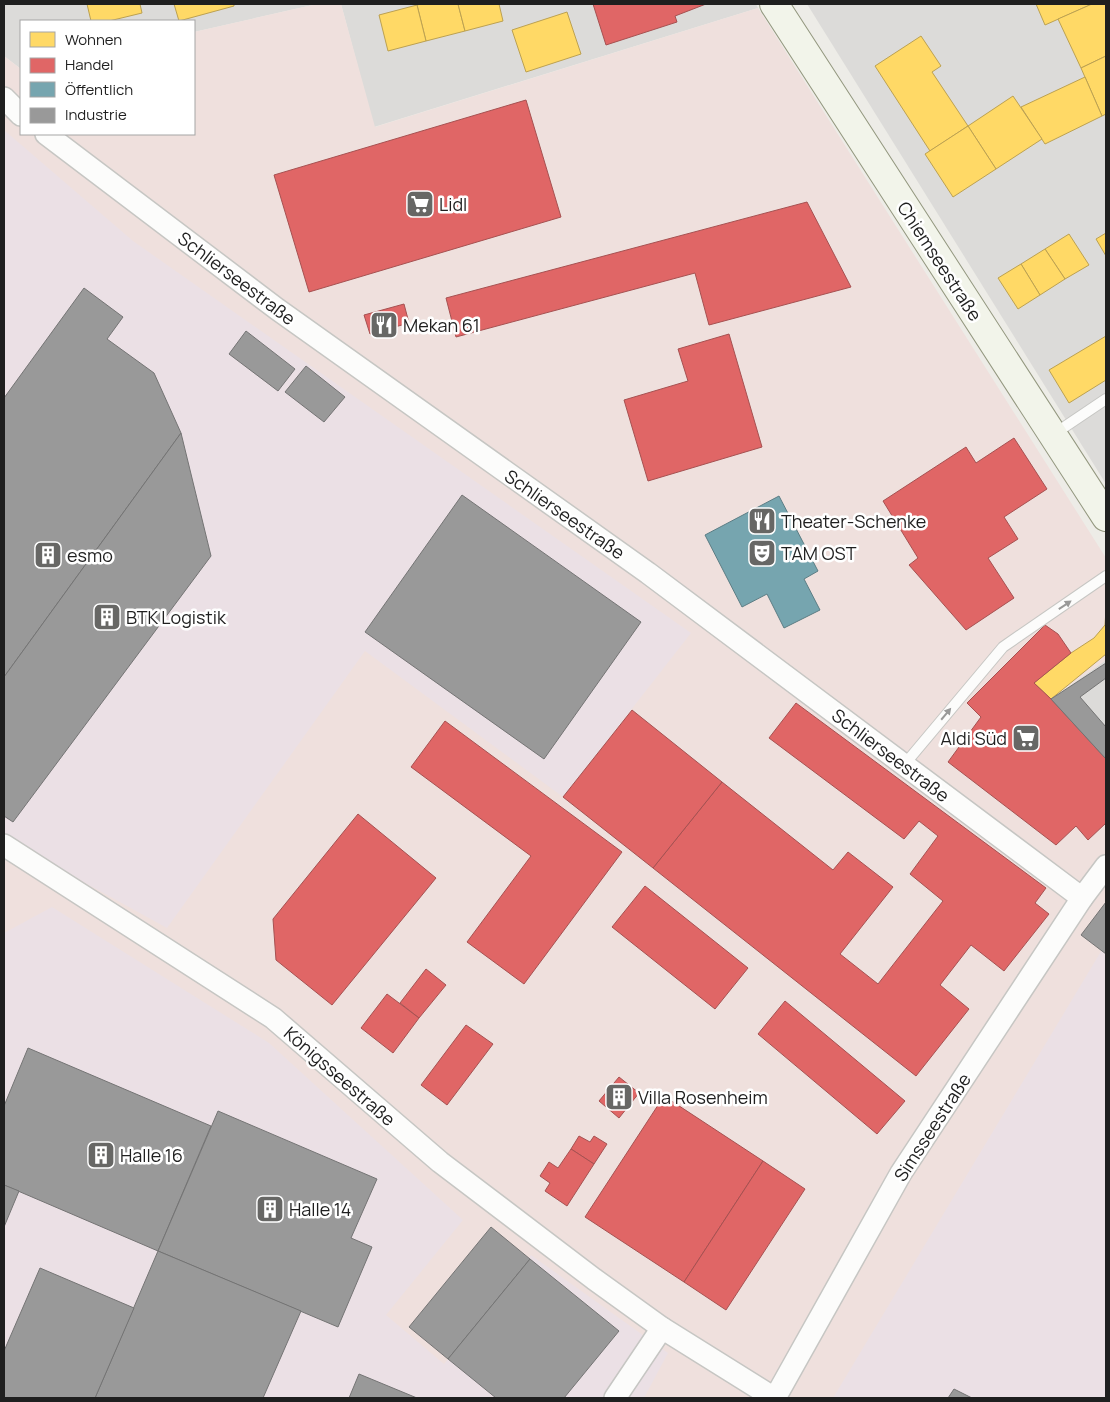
<svg xmlns="http://www.w3.org/2000/svg" width="1110" height="1402" viewBox="0 0 1110 1402" font-family="Manrope,sans-serif">
<rect width="100%" height="100%" fill="#edece7"/>
<g fill="#dcdbd9">
<path d="M 4,4 L 317,4 L 194,32 L 194,21 L 21,21 L 21,69 L 4,56 Z"/>
<path d="M 341,4 L 756,4 L 758,8 L 374,127 Z"/>
<path d="M 807,4 L 1106,4 L 1106,484 Z"/>
<path d="M 1106,660 L 1106,759 L 1051,699 Z"/>
</g>
<path fill="#efe0dd" d="M 317,4 L 341,4 L 375,127 L 758,8 L 1106,558 L 1106,660 L 1051,699 L 1106,759 L 1106,1398 L 4,1398 L 4,56 L 21,69 L 21,134 L 194,134 L 194,32 Z"/>
<g fill="#ebe0e5">
<path d="M 4,130 L 133,241 L 691,633 L 563,797 L 365,651 L 167,928 L 87,884 L 4,834 Z"/>
<path d="M 52,907 L 269,1043 L 463,1220 L 386,1315 L 444,1364 L 531,1255 L 668,1353 L 644,1398 L 4,1398 L 4,933 Z"/>
<path d="M 1106,943 L 1106,1398 L 833,1398 Z"/>
</g>
<g fill="#ffd966" stroke="#bca151">
<path d="M 87,4 L 140,4 L 142,13 L 109,21 L 91,21 Z"/>
<path d="M 174,4 L 234,4 L 234,6 L 179,21 Z"/>
<path d="M 421,4 L 458,4 L 465,31 L 426,41 L 417,5 Z"/>
<path d="M 458,4 L 499,4 L 503,21 L 465,31 Z"/>
<path d="M 1036,4 L 1092,4 L 1045,25 Z"/>
<path d="M 1092,4 L 1106,4 L 1106,56 L 1081,68 L 1058,19 Z"/>
<path d="M 417,5 L 426,41 L 388,51 L 379,15 Z"/>
<path d="M 567,12 L 581,54 L 526,72 L 512,30 Z"/>
<path d="M 921,36 L 941,66 L 932,72 L 968,126 L 930,151 L 875,66 Z"/>
<path d="M 1106,56 L 1106,114 L 1102,116 L 1081,68 Z"/>
<path d="M 1085,77 L 1102,116 L 1045,144 L 1021,107 Z"/>
<path d="M 1013,96 L 1042,139 L 996,169 L 968,126 Z"/>
<path d="M 968,126 L 996,169 L 953,197 L 925,154 Z"/>
<path d="M 1106,233 L 1106,256 L 1096,239 Z"/>
<path d="M 1069,234 L 1089,265 L 1065,279 L 1045,249 Z"/>
<path d="M 1045,249 L 1065,279 L 1040,295 L 1021,264 Z"/>
<path d="M 1021,264 L 1040,295 L 1018,309 L 998,278 Z"/>
<path d="M 1106,336 L 1106,380 L 1069,403 L 1049,370 Z"/>
<path d="M 1106,609 L 1106,654 L 1051,699 L 1034,683 L 1071,653 L 1094,638 L 1105,625 Z"/>
</g>
<g fill="#e06666" stroke="#a65151">
<path d="M 593,4 L 706,4 L 675,16 L 677,22 L 606,45 Z"/>
<path d="M 526,100 L 561,217 L 309,292 L 274,175 Z"/>
<path d="M 807,202 L 851,287 L 709,325 L 695,273 L 456,337 L 446,298 Z"/>
<path d="M 404,304 L 409,323 L 370,334 L 364,315 Z"/>
<path d="M 729,334 L 762,447 L 648,481 L 624,400 L 688,381 L 678,349 Z"/>
<path d="M 1014,438 L 1047,489 L 1004,517 L 1018,539 L 988,558 L 1014,598 L 966,630 L 909,565 L 918,558 L 883,501 L 966,447 L 976,463 Z"/>
<path d="M 1045,625 L 1058,634 L 1071,653 L 1034,683 L 1051,699 L 1106,759 L 1106,823 L 1088,840 L 1076,826 L 1056,845 L 948,762 L 981,717 L 967,703 Z"/>
<path d="M 796,703 L 1046,888 L 1035,903 L 1049,914 L 1004,971 L 971,945 L 940,985 L 969,1009 L 916,1076 L 653,868 L 722,782 L 833,870 L 848,852 L 893,887 L 840,954 L 878,984 L 943,901 L 910,874 L 938,836 L 919,821 L 904,839 L 769,738 Z"/>
<path d="M 632,710 L 722,782 L 653,868 L 563,797 Z"/>
<path d="M 445,721 L 622,852 L 524,984 L 467,942 L 531,856 L 411,767 Z"/>
<path d="M 358,814 L 436,878 L 332,1005 L 276,960 L 273,919 Z"/>
<path d="M 645,886 L 748,968 L 715,1009 L 612,927 Z"/>
<path d="M 426,969 L 446,985 L 419,1018 L 400,1003 Z"/>
<path d="M 387,994 L 419,1018 L 393,1053 L 361,1028 Z"/>
<path d="M 785,1001 L 905,1101 L 877,1134 L 758,1034 Z"/>
<path d="M 466,1025 L 493,1044 L 447,1105 L 421,1085 Z"/>
<path d="M 619,1077 L 639,1093 L 619,1118 L 599,1101 Z"/>
<path d="M 664,1096 L 763,1161 L 684,1282 L 585,1217 Z"/>
<path d="M 579,1136 L 590,1142 L 594,1136 L 607,1144 L 594,1164 L 571,1149 Z"/>
<path d="M 571,1149 L 594,1164 L 567,1206 L 545,1191 L 550,1183 L 540,1176 L 549,1162 L 558,1168 Z"/>
<path d="M 763,1161 L 805,1189 L 726,1310 L 684,1282 Z"/>
</g>
<path fill="#76a5af" stroke="#5c7d84" d="M 779,496 L 818,571 L 804,579 L 820,610 L 784,628 L 767,594 L 742,607 L 705,535 Z"/>
<g fill="#999" stroke="#747474">
<path d="M 84,288 L 123,317 L 107,339 L 154,373 L 181,433 L 4,677 L 4,398 Z"/>
<path d="M 246,331 L 295,369 L 278,391 L 229,354 Z"/>
<path d="M 306,366 L 345,397 L 324,422 L 285,392 Z"/>
<path d="M 181,433 L 211,556 L 13,822 L 4,816 L 4,677 Z"/>
<path d="M 462,495 L 641,622 L 544,759 L 365,632 Z"/>
<path d="M 1106,663 L 1106,678 L 1080,697 L 1106,727 L 1106,759 L 1051,699 Z"/>
<path d="M 1106,902 L 1106,954 L 1081,935 Z"/>
<path d="M 28,1048 L 211,1126 L 158,1251 L 4,1185 L 4,1106 Z"/>
<path d="M 218,1111 L 377,1179 L 351,1238 L 372,1247 L 338,1327 L 158,1251 Z"/>
<path d="M 4,1185 L 19,1191 L 4,1227 Z"/>
<path d="M 491,1227 L 530,1259 L 448,1359 L 409,1327 Z"/>
<path d="M 158,1251 L 301,1311 L 263,1398 L 95,1398 Z"/>
<path d="M 530,1259 L 619,1331 L 564,1398 L 496,1398 L 448,1359 Z"/>
<path d="M 40,1268 L 134,1308 L 95,1398 L 4,1398 L 4,1351 Z"/>
<path d="M 359,1374 L 417,1398 L 349,1398 Z"/>
<path d="M 954,1389 L 972,1398 L 948,1398 Z"/>
</g>
<g fill="none" stroke-linecap="round" stroke-linejoin="round">
<defs>
<g id="lane">
<path d="M 1054,434 L 1106,399"/>
<path d="M 904,765 L 1003,647 L 1106,576"/>
</g>
<g id="street">
<path d="M 4,98 L 21,115"/>
<path d="M 46,134 L 277,309 L 648,573 L 1082,898"/>
<path d="M 4,845 L 273,1018 L 440,1162 L 594,1279 L 662,1328 L 774,1398"/>
<path d="M 615,1398 L 662,1328"/>
<path d="M 775,1398 L 901,1173 L 1082,898 L 1106,866"/>
</g>
<path id="secondary" d="M 774,4 L 1106,517"/>
</defs>
<use href="#lane" stroke="#c6c6c3" stroke-width="12"/>
<use href="#street" stroke="#c6c6c3" stroke-width="24"/>
<use href="#secondary" stroke="#93977f" stroke-width="30"/>
<use href="#lane" stroke="#fcfcfb" stroke-width="10"/>
<use href="#street" stroke="#fcfcfb" stroke-width="21"/>
<use href="#secondary" stroke="#f2f4ea" stroke-width="28"/>
</g>
<defs><path id="oneway-solid" d="M-6-.8H1V-3.2L6.5 0L1 3.2V.8H-6Z" transform="scale(1.25)"/></defs>
<g fill="#999998">
<use href="#oneway-solid" transform="translate(1065 605) rotate(-34)"/>
<use href="#oneway-solid" transform="translate(946 714) rotate(-50)"/>
</g>
<defs>
<symbol id="supermarket-square" viewBox="-11 -11 22 22"><rect x="-9" y="-9" width="18" height="18" rx="4" fill="#676765" stroke="#fff"/><path d="M-6-5.5h2.5l.6 2H6L4.5 2H-2.5L-4.4-4H-6ZM-1.5 3.2a1.3 1.3 0 1 0 .1 0ZM3 3.2a1.3 1.3 0 1 0 .1 0Z" fill="#fff"/></symbol>
<symbol id="restaurant-square" viewBox="-11 -11 22 22"><rect x="-9" y="-9" width="18" height="18" rx="4" fill="#676765" stroke="#fff"/><path d="M-5-6h1v4h1v-4h1v4h1v-4h1v5L-1.5 .5V6h-2V.5L-5-1ZM5-6V6H3V1.5H1.5Q1.5-4 5-6Z" fill="#fff"/></symbol>
<symbol id="theatre-square" viewBox="-11 -11 22 22"><rect x="-9" y="-9" width="18" height="18" rx="4" fill="#676765" stroke="#fff"/><path d="M-5-5.5Q0-4 5-5.5V0Q5 5 0 6Q-5 5-5 0ZM-3.3-2.5H-1v1.5H-3.3ZM1-2.5H3.3v1.5H1ZM-2.8 1Q0 5.5 2.8 1Z" fill="#fff"/></symbol>
<symbol id="building-square" viewBox="-11 -11 22 22"><rect x="-9" y="-9" width="18" height="18" rx="4" fill="#676765" stroke="#fff"/><path d="M-4-6H4V6H1V3H-1V6H-4ZM-2.5-4.3h1.7v1.8h-1.7ZM.8-4.3h1.7v1.8H.8ZM-2.5-1h1.7V.8h-1.7ZM.8-1h1.7V.8H.8Z" fill="#fff"/></symbol>
</defs>
<g fill-rule="evenodd">
<use href="#supermarket-square" x="404" y="188" width="32" height="32"/>
<use href="#restaurant-square" x="368" y="309" width="32" height="32"/>
<use href="#restaurant-square" x="746" y="505" width="32" height="32"/>
<use href="#theatre-square" x="746" y="537" width="32" height="32"/>
<use href="#building-square" x="32" y="539" width="32" height="32"/>
<use href="#building-square" x="91" y="601" width="32" height="32"/>
<use href="#supermarket-square" x="1010" y="722" width="32" height="32"/>
<use href="#building-square" x="603" y="1081" width="32" height="32"/>
<use href="#building-square" x="85" y="1139" width="32" height="32"/>
<use href="#building-square" x="254" y="1193" width="32" height="32"/>
</g>
<g text-anchor="middle" dominant-baseline="central" stroke-width="5" stroke-linejoin="round" paint-order="stroke">
<g font-size="18" fill="#1f1f1f" stroke="#fff" text-anchor="start">
<text x="439" y="204">Lidl</text>
<text x="403" y="325">Mekan 61</text>
<text x="781" y="521">Theater-Schenke</text>
<text x="781" y="553">TAM OST</text>
<text x="67" y="555">esmo</text>
<text x="126" y="617">BTK Logistik</text>
<text x="1007" y="738" text-anchor="end">Aldi Süd</text>
<text x="638" y="1097">Villa Rosenheim</text>
<text x="120" y="1155">Halle 16</text>
<text x="289" y="1209">Halle 14</text>
</g>
<g font-size="18" fill="#1f1f1f" stroke="#fff">
<text transform="translate(940 261) rotate(57)">Chiemseestraße</text>
<text transform="translate(237 278) rotate(37)">Schlierseestraße</text>
<text transform="translate(565 514) rotate(35)">Schlierseestraße</text>
<text transform="translate(891 755) rotate(37)">Schlierseestraße</text>
<text transform="translate(340 1076) rotate(41)">Königsseestraße</text>
<text transform="translate(932 1127) rotate(-57)">Simsseestraße</text>
</g>
</g>
<rect width="1110" height="1402" fill="none" stroke="#1f1f1f" stroke-width="10"/>
<rect x="20" y="20" width="175" height="115" fill="#ffffff" stroke="#a5a5a5"/>
<rect x="30" y="32" width="25" height="15" fill="#ffd966" stroke="#a5a5a5"/>
<text x="65" y="45" font-size="15" fill="#1f1f1f">Wohnen</text>
<rect x="30" y="58" width="25" height="15" fill="#e06666" stroke="#a5a5a5"/>
<text x="65" y="70" font-size="15" fill="#1f1f1f">Handel</text>
<rect x="30" y="82" width="25" height="15" fill="#76a5af" stroke="#a5a5a5"/>
<text x="65" y="95" font-size="15" fill="#1f1f1f">Öffentlich</text>
<rect x="30" y="108" width="25" height="15" fill="#999999" stroke="#a5a5a5"/>
<text x="65" y="120" font-size="15" fill="#1f1f1f">Industrie</text>
</svg>
